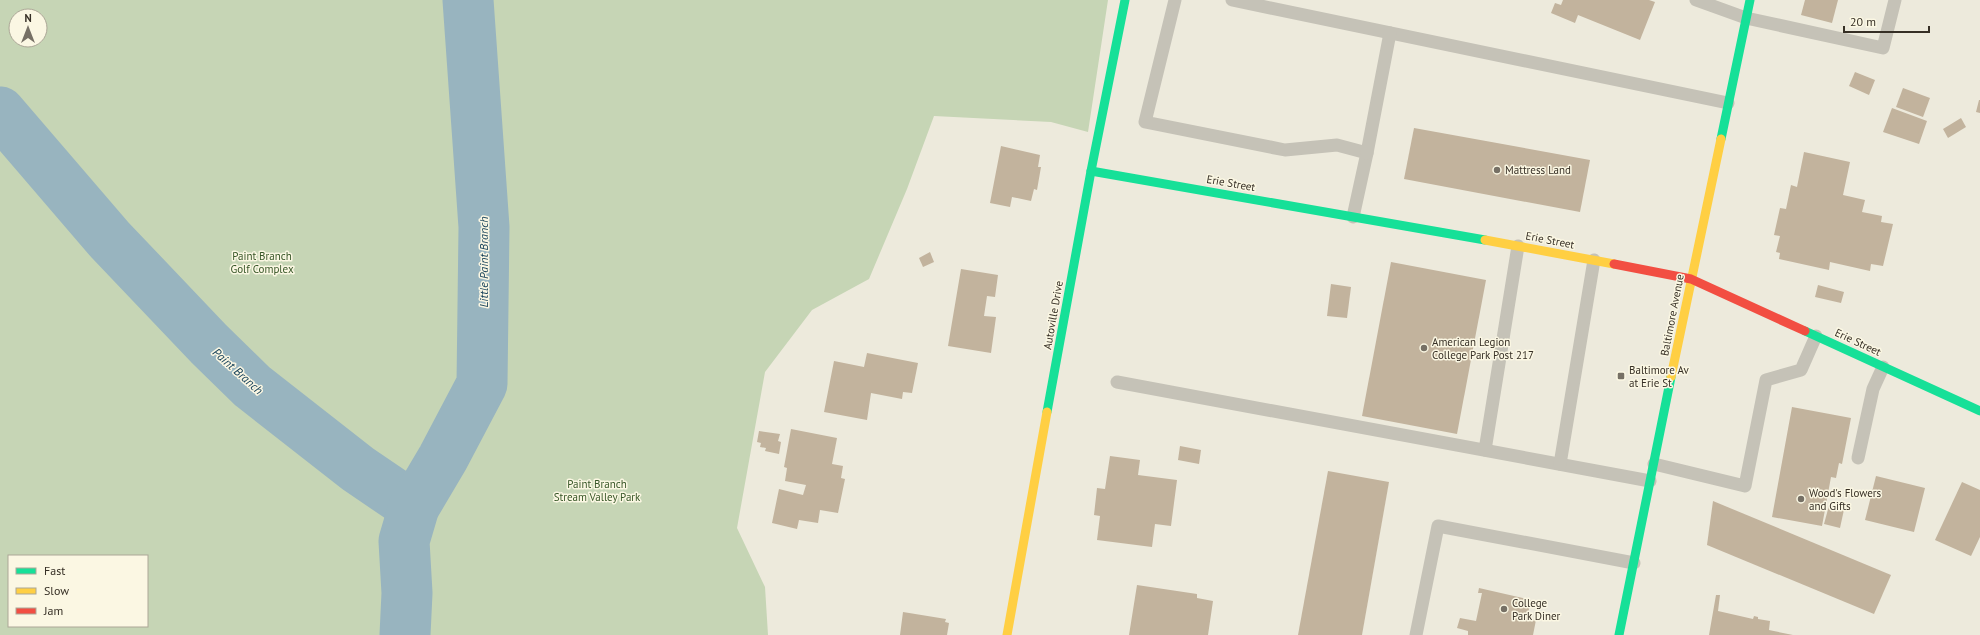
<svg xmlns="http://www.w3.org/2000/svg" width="1980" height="635" viewBox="0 0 1980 635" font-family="'PT Sans',sans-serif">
<rect width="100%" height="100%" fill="#edeadc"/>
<path fill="#c6d5b5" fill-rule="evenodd" d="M 0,0 L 1108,0 L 1088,132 L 1051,122 L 934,116 L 907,189 L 869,279 L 812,310 L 765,372 L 737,528 L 765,587 L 768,635 L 0,635 ZM 16,16 L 40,16 L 40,40 L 16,40 ZM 9,556 L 147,556 L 147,626 L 9,626 Z"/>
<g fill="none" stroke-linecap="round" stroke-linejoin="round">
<g stroke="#98b4bf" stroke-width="51">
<path d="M 0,112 L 110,240 L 209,344 L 252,386 L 358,469 L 414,507"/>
<path d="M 405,635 L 407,593 L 404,541 L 414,507 L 443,458 L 482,384 L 484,227 L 468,0"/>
</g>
</g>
<g fill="#c2b39d">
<path d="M 1563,0 L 1649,0 L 1655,2 L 1640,40 L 1578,15 L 1575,23 L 1551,13 L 1555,3 L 1561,5 Z"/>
<path d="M 1805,0 L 1838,0 L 1832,23 L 1801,15 Z"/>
<path d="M 1855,72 L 1875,80 L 1869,95 L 1849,86 Z"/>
<path d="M 1903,88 L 1930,98 L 1923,117 L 1896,107 Z"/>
<path d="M 1979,100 L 1980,100 L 1980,113 L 1976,112 Z"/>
<path d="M 1892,108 L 1927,121 L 1919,144 L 1883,132 Z"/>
<path d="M 1961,118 L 1966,127 L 1948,138 L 1943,129 Z"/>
<path d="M 1414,128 L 1590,160 L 1580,212 L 1404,179 Z"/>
<path d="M 1001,146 L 1040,155 L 1038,167 L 1041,167 L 1037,190 L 1034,189 L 1031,201 L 1012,197 L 1010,207 L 990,203 Z"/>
<path d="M 1804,152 L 1850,162 L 1843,195 L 1865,200 L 1862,212 L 1882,216 L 1881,222 L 1893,224 L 1883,266 L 1871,264 L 1870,271 L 1830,262 L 1829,270 L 1779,259 L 1780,253 L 1776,252 L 1780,236 L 1774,235 L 1780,208 L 1786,209 L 1791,185 L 1797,187 Z"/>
<path d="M 930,252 L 934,262 L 923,267 L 919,258 Z"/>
<path d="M 1391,262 L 1486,280 L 1457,434 L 1362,416 Z"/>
<path d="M 961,269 L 998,275 L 995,297 L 987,296 L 984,316 L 996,317 L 991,353 L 948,346 Z"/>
<path d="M 1331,284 L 1351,287 L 1347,318 L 1327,316 Z"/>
<path d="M 1818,285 L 1844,292 L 1841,303 L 1815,297 Z"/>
<path d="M 867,353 L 918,363 L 912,393 L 903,392 L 902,399 L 871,393 L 867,420 L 824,412 L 834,361 L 864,367 Z"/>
<path d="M 1792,407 L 1851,418 L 1842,464 L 1839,463 L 1836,478 L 1831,477 L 1822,526 L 1772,517 Z"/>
<path d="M 791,429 L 837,438 L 832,464 L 843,466 L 841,478 L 845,479 L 838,513 L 820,510 L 818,523 L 799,520 L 797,529 L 772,523 L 779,489 L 803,495 L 806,485 L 785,481 L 787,468 L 784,467 Z"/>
<path d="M 759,431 L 780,434 L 778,441 L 781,442 L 779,454 L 765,451 L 766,448 L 760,447 L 761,443 L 757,442 Z"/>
<path d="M 1180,446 L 1201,450 L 1199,464 L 1178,460 Z"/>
<path d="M 1110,456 L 1140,460 L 1138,475 L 1177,480 L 1171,526 L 1155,524 L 1152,547 L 1097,540 L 1100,516 L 1094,515 L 1097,488 L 1105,489 Z"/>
<path d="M 1328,471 L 1389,482 L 1362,635 L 1298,635 Z"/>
<path d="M 1876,476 L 1925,488 L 1914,532 L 1865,520 Z"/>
<path d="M 1962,482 L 1980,490 L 1980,537 L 1971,556 L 1935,540 Z"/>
<path d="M 1713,501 L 1891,575 L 1874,614 L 1707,545 Z"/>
<path d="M 1830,502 L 1845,505 L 1840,528 L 1824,524 Z"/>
<path d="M 1137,585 L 1197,594 L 1197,598 L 1213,601 L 1208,635 L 1129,635 Z"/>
<path d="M 1479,588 L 1531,600 L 1527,619 L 1536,620 L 1533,635 L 1468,635 L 1468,631 L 1457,628 L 1460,618 L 1476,621 L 1482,593 L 1478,593 Z"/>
<path d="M 1716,595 L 1720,595 L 1718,611 L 1753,619 L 1754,616 L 1758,617 L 1758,619 L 1770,621 L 1769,630 L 1793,635 L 1709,635 Z"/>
<path d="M 903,612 L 946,619 L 945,622 L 949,623 L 947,635 L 900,635 Z"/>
</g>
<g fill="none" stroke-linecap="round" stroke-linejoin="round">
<g stroke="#c5c2b7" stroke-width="13">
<path d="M 1175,0 L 1145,122 L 1285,150 L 1337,145 L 1367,153 L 1353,217"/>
<path d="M 1232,0 L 1728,103"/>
<path d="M 1696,0 L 1746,18 L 1883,48 L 1895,0"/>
<path d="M 1367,153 L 1390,33"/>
<path d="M 1117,382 L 1650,481"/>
<path d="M 1485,450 L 1518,246"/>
<path d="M 1858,458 L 1873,389 L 1883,367"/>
<path d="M 1560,464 L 1594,260"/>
<path d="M 1654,464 L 1745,486 L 1766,380 L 1801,370 L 1816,336"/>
<path d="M 1416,635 L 1438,526 L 1634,563"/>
</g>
<g stroke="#16e098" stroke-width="9">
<path d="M 1721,139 L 1750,0"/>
<path d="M 1091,171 L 1485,240"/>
<path d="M 1805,331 L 1980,411"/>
<path d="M 1047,412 L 1091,171 L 1125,0"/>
<path d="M 1619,635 L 1671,377"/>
</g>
<g stroke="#ffcf43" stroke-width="9">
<path d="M 1485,240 L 1614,264"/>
<path d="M 1671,377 L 1721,139"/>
<path d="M 1007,635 L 1047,412"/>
</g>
<path stroke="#f24e42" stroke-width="9" d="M 1614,264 L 1691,279 L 1805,331"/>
</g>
<g fill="#767065" stroke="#fbf7e3" stroke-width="1.5">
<circle cx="1497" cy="170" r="4"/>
<circle cx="1424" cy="348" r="4"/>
<rect x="1617" y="372" width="8" height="8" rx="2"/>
<circle cx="1801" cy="499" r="4"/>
<circle cx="1504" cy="609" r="4"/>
</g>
<g text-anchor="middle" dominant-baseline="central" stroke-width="3" stroke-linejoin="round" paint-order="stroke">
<g font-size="11" fill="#362f25" stroke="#fbf7e3" text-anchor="start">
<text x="1505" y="170">Mattress Land</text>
<text x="1432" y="342">American Legion<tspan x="1432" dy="13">College Park Post 217</tspan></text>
<text x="1629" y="370">Baltimore Av<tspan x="1629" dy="13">at Erie St</tspan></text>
<text x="1809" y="493">Wood's Flowers<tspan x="1809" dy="13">and Gifts</tspan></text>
<text x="1512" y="603">College<tspan x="1512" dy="13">Park Diner</tspan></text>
</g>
<g font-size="11" fill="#362f25" stroke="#fbf7e3">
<text transform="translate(1231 183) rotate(10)">Erie Street</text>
<text transform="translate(1550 240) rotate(11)">Erie Street</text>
<text transform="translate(1053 315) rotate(-80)">Autoville Drive</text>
<text transform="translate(1672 315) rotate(-79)">Baltimore Avenue</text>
<text transform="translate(1858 342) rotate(25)">Erie Street</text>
</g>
<g font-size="11" fill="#375627" stroke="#fbf7e3">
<text x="262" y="256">Paint Branch<tspan x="262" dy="13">Golf Complex</tspan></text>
<text x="597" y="484">Paint Branch<tspan x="597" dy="13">Stream Valley Park</tspan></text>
</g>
<g font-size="12" font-style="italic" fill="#17425a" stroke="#fbf7e3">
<text transform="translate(483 262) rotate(-90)">Little Paint Branch</text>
<text transform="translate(238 371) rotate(42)">Paint Branch</text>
</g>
</g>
<rect x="8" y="555" width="140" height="72" fill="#fbf7e3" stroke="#aca797"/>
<rect x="16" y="568" width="20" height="6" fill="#16e098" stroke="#aca797"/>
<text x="44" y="575" font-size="12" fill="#362f25">Fast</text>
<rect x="16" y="588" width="20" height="6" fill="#ffcf43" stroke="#aca797"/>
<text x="44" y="595" font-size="12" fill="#362f25">Slow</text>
<rect x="16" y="608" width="20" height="6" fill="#f24e42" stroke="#aca797"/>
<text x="44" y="615" font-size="12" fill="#362f25">Jam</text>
<g transform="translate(28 28)"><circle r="19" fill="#fbf7e3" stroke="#aca797"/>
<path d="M0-3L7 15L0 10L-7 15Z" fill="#767065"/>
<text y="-6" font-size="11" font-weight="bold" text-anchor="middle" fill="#362f25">N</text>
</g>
<path d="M1844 26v6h85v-6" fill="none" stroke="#362f25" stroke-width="2"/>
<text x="1850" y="26" font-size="12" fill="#362f25" stroke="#fbf7e3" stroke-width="3" paint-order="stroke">20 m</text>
</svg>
